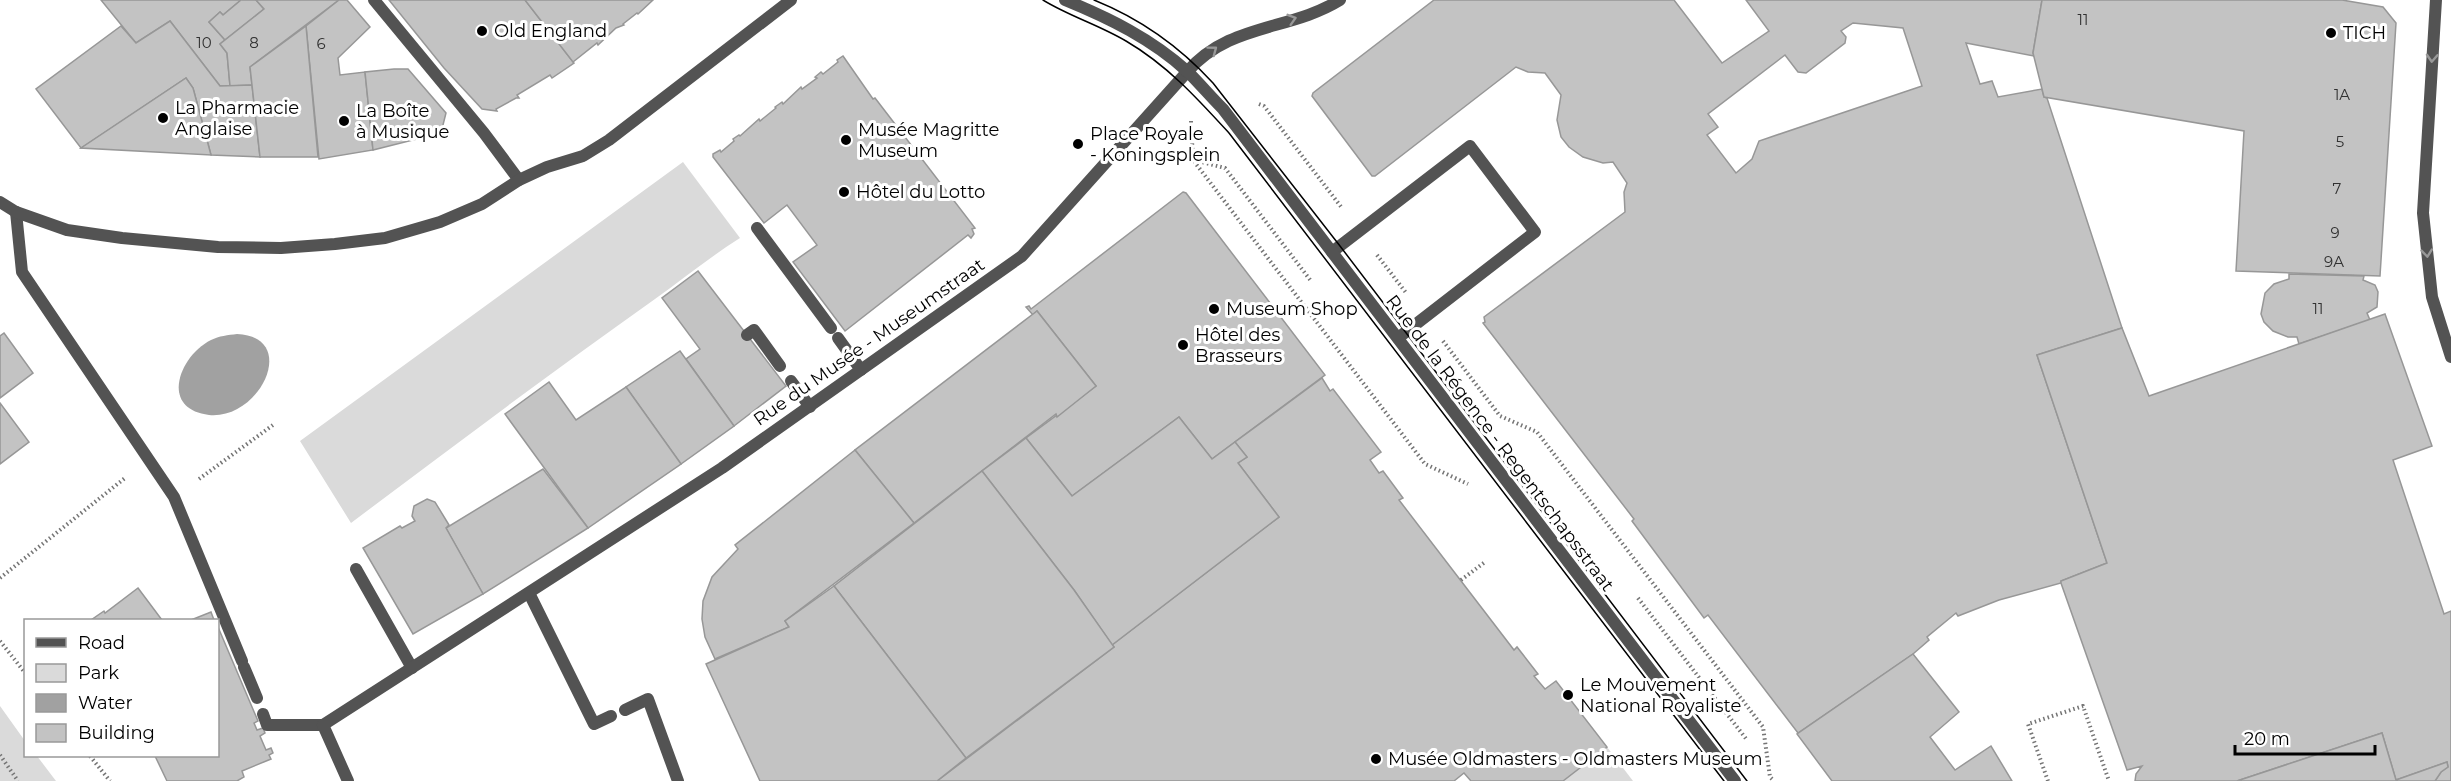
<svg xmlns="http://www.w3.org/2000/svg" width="2451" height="781" viewBox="0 0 2451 781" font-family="Montserrat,sans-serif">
<rect width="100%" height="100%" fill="#fff"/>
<g fill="#dadada">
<path d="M 683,162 L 740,238 C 710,257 683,279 655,299 C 552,372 452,447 351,523 L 300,441 Z"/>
<path d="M 0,706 L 25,741 L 26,756 L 37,756 L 56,781 L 0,781 Z"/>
<path d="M 1607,747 L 1633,781 L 1563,781 Z"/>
</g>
<path fill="#a1a1a1" d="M 237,334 C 300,337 260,420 209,415 C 159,409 179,356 211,340 C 219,336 228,335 237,334 Z"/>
<g fill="#c3c3c3" stroke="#979797" stroke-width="1.5" fill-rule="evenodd">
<path d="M 101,0 L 241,0 L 223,15 L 220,12 L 209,22 L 225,40 L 220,44 L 227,53 L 230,86 L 220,86 L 170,21 L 136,43 Z"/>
<path d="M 241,0 L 256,0 L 264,9 L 225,40 L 209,22 L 220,12 L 223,15 Z"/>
<path d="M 256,0 L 339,0 L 250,67 L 252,85 L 230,86 L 227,53 L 220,44 L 264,9 Z"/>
<path d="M 339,0 L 347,0 L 370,27 L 338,58 L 340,75 L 365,72 L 373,150 L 319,159 L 306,26 Z"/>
<path d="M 389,0 L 525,0 L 574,63 L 552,78 L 550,75 L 517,95 L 519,98 L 516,98 L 496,109 L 497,111 L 482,109 L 444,68 Z"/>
<path d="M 525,0 L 653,0 L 638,14 L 637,13 L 623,24 L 624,25 L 616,28 L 598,45 L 597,43 L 573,62 Z"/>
<path d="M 1434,0 L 1674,0 L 1722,63 L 1769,31 L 1746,0 L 2042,0 L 2033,53 L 2034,56 L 1966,43 L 1980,84 L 1992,81 L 1998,97 L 2042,89 L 2044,97 L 2047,98 L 2122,328 L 2037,355 L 2107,563 L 2061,581 L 2061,583 L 1999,600 L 1958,616 L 1956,613 L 1927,637 L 1929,640 L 1913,654 L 1798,733 L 1708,615 L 1704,618 L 1632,521 L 1634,519 L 1483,323 L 1485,322 L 1484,317 L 1625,212 L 1624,192 L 1627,183 L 1613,162 L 1603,163 L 1583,157 L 1569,147 L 1561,137 L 1557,120 L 1561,95 L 1545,73 L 1528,72 L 1516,67 L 1375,176 L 1372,176 L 1312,96 L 1313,93 ZM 1853,23 L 1903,28 L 1922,86 L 1759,141 L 1752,159 L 1736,173 L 1707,135 L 1718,127 L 1708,114 L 1785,55 L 1798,72 L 1806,73 L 1845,43 L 1846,37 L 1841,31 Z"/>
<path d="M 2042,0 L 2342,0 L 2383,7 L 2396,23 L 2380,276 L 2236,271 L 2244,131 L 2044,97 L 2033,53 Z"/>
<path d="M 170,21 L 220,86 L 252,85 L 260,157 L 211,155 L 193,88 L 186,78 L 81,148 L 36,89 L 121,26 L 136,43 Z"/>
<path d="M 306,26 L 318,157 L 260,157 L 250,67 Z"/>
<path d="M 843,56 L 873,99 L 875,98 L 975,228 L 972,229 L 974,234 L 971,238 L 968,235 L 845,331 L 793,262 L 817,245 L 787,205 L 764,223 L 713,157 L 713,154 L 720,150 L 721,152 L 734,141 L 733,139 L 739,135 L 740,136 L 759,119 L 760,121 L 776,108 L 775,107 L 782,102 L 783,104 L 801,87 L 802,89 L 817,78 L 815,77 L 821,72 L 823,74 L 838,62 L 837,60 Z"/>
<path d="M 394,69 L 408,69 L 446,113 L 441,133 L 373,150 L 365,72 Z"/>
<path d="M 186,78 L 193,88 L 211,155 L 81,148 Z"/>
<path d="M 1183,192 L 1186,193 L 1325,375 L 1212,459 L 1179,417 L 1072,496 L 1026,438 L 1096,386 L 1037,311 L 1033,315 L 1026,307 L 1029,306 L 1031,309 Z"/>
<path d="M 698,271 L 786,386 L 734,426 L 686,359 L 700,349 L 662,298 Z"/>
<path d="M 2289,274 L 2364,276 L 2363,280 L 2375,285 L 2378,292 L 2377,307 L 2367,313 L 2370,320 L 2299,344 L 2297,337 L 2288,337 L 2273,331 L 2264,322 L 2261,314 L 2265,293 L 2274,284 L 2289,279 Z"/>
<path d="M 1037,311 L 1096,386 L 1057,417 L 1056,414 L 914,523 L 855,450 Z"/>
<path d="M 2385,314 L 2432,446 L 2393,460 L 2444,614 L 2451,611 L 2451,781 L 2435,781 L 2441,772 L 2448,767 L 2447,762 L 2396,780 L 2382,733 L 2237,781 L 2135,781 L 2136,774 L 2142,766 L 2127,770 L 2061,583 L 2061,581 L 2107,563 L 2037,355 L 2122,328 L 2149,396 Z"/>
<path d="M 4,333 L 33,373 L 0,398 L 0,336 Z"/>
<path d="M 680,351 L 734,426 L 681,464 L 626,387 Z"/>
<path d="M 1322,378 L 1330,391 L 1333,389 L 1381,452 L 1370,460 L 1379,473 L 1383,471 L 1403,498 L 1399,500 L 1514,650 L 1517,647 L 1538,674 L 1534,676 L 1545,689 L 1556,681 L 1607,747 L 1563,781 L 1471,781 L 1464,773 L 1454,781 L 937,781 L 1114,647 L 1112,645 L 1279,517 L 1238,463 L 1247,457 L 1235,442 Z"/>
<path d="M 549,382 L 576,420 L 626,387 L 681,464 L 588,528 L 505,414 Z"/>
<path d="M 0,403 L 29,442 L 0,464 Z"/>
<path d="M 1179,417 L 1212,459 L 1235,442 L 1247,457 L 1238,463 L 1279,517 L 1112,645 L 1074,590 L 982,471 L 1026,438 L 1072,496 Z"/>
<path d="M 855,450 L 914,523 L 785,621 L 789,627 L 715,659 L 705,637 L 702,619 L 703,601 L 712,577 L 738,549 L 735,545 Z"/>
<path d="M 543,469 L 588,528 L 483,594 L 446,528 Z"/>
<path d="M 982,471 L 1074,590 L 1114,647 L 966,758 L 834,586 Z"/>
<path d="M 427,499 L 435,502 L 449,525 L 446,528 L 483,594 L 413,634 L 363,548 L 400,526 L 402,528 L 415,521 L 412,516 L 414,506 Z"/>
<path d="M 834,586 L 966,758 L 937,781 L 760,781 L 706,664 L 789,627 L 785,621 Z"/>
<path d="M 138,588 L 162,620 L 91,620 L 104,611 L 105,613 Z"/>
<path d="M 211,612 L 214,620 L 191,620 Z"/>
<path d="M 218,627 L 258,721 L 254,723 L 257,730 L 263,728 L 265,733 L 260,736 L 266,750 L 271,748 L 273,753 L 269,755 L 271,759 L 242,771 L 244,777 L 237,781 L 167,781 L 155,756 L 218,756 Z"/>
<path d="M 1913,654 L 1959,712 L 1930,737 L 1955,770 L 1991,746 L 2012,781 L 1832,781 L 1797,734 Z"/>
<path d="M 2382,733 L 2396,780 L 2447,762 L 2448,767 L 2441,772 L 2435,781 L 2237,781 Z"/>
</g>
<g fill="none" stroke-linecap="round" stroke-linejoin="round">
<g stroke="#757575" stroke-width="4" stroke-dasharray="1.5 3" stroke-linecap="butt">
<path d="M 1259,104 L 1264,106 L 1342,208"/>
<path d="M 1191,121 L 1193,160 L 1425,464 L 1468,484"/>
<path d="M 1194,160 L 1225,168 L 1311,281"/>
<path d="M 1377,255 L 1407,294"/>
<path d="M 1443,341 L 1500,416 L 1537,432 L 1763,727 L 1770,777 L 1774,781"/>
<path d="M 199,479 L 273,425"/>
<path d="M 0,578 L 125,478"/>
<path d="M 1461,580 L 1485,562"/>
<path d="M 1638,598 L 1747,740"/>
<path d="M 0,641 L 26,674"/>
<path d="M 0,755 L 18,781"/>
<path d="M 90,756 L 110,781"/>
<path d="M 2048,781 L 2028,724 L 2083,706 L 2109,781"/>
</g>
<path stroke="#535353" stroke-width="12" d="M 1332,252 L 1470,146 L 1535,232 L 1398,338"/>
<g stroke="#535353" stroke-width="12">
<path d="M 16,212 L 22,272 L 174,497 L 242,661"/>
<path d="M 757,228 L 831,328"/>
<path d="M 747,335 L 754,330 L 780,366"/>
<path d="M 838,338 L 861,370"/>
<path d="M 791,381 L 810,407"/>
<path d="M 356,569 L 412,668"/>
<path d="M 529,593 L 594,724 L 611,716"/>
<path d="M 244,667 L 257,698"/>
<path d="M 625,710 L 648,699 L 678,781"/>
<path d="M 263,714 L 267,725 L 323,725"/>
<path d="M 348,781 L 323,725 L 722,468 L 1022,256 L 1187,72"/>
</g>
<g stroke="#535353" stroke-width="12">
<path d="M 374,0 L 484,133 L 519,180"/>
<path d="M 2436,0 L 2423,213 L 2432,297 L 2451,357"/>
<path d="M 1187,72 C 1229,23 1290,31 1340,0"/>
</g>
<g stroke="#535353" stroke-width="12">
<path d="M 1065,0 C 1109,18 1152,39 1188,72 C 1200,84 1211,97 1223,109 L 1735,781"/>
<path d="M 0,202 L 16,212 L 67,230 L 122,238 L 218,247 L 281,248 L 335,244 L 385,238 L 440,222 L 482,204 L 519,180 L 547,167 L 583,156 L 609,140 L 791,0"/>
</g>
<g stroke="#000" stroke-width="1.5">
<path d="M 1043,0 C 1069,16 1099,25 1126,41 C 1167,65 1197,98 1229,133 L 1724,781"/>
<path d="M 1094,0 C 1139,18 1180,47 1213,83 L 1340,246 L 1747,781"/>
</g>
</g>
<defs><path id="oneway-chevron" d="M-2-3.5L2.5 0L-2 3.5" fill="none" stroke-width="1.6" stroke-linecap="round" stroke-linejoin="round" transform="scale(1.5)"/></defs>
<g stroke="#989898">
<use href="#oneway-chevron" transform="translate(1292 19) rotate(-17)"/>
<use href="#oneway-chevron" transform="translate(1213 50) rotate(-37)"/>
<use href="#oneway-chevron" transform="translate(2432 58) rotate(93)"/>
<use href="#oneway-chevron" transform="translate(2427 253) rotate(84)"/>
</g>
<g fill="#000" stroke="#fff" stroke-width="2">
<circle cx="482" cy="31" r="6"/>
<circle cx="2331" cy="33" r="6"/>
<circle cx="163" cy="118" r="6"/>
<circle cx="344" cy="121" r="6"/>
<circle cx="846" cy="140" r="6"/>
<circle cx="1078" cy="144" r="6"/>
<circle cx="844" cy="192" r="6"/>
<circle cx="1214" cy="309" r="6"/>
<circle cx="1183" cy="345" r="6"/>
<circle cx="1568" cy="695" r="6"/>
<circle cx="1376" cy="759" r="6"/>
</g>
<g text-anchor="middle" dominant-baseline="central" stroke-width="6" stroke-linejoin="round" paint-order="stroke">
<g font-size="15" fill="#313131">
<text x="2083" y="19">11</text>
<text x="204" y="42">10</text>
<text x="254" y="42">8</text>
<text x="321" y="43">6</text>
<text x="2342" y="94">1A</text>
<text x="2340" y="141">5</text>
<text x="2337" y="188">7</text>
<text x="2335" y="232">9</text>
<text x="2334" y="261">9A</text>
<text x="2318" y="308">11</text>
</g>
<g font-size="18" fill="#000" stroke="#fff" text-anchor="start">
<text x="494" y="31">Old England</text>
<text x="2343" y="33">TICH</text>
<text x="175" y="108">La Pharmacie<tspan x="175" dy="21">Anglaise</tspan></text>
<text x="356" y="111">La Boîte<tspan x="356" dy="21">à Musique</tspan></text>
<text x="858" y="130">Musée Magritte<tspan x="858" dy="21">Museum</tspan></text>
<text x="1090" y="134">Place Royale<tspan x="1090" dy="21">- Koningsplein</tspan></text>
<text x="856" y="192">Hôtel du Lotto</text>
<text x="1226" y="309">Museum Shop</text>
<text x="1195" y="335">Hôtel des<tspan x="1195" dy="21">Brasseurs</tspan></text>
<text x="1580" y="685">Le Mouvement<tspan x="1580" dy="21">National Royaliste</tspan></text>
<text x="1388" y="759">Musée Oldmasters - Oldmasters Museum</text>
</g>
<g font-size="18" fill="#000" stroke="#fff">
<text transform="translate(869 342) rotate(-35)">Rue du Musée - Museumstraat</text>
<text transform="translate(1500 443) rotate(53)">Rue de la Régence - Regentschapsstraat</text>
</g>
</g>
<rect x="24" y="619" width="195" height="138" fill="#ffffff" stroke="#999999" stroke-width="1.5"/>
<rect x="36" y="638" width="30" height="9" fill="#535353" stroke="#999999" stroke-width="1.5"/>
<text x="78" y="649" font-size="18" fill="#000000">Road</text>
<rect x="36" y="664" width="30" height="18" fill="#dadada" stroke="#999999" stroke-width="1.5"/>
<text x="78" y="679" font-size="18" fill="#000000">Park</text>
<rect x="36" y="694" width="30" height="18" fill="#a1a1a1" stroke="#999999" stroke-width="1.5"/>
<text x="78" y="709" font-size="18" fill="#000000">Water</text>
<rect x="36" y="724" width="30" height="18" fill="#c3c3c3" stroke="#999999" stroke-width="1.5"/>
<text x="78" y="739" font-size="18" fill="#000000">Building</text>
<path d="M2235 745v9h140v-9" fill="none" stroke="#000000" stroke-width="3"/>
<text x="2244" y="745" font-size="18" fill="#000000" stroke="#ffffff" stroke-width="4.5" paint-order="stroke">20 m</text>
</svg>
